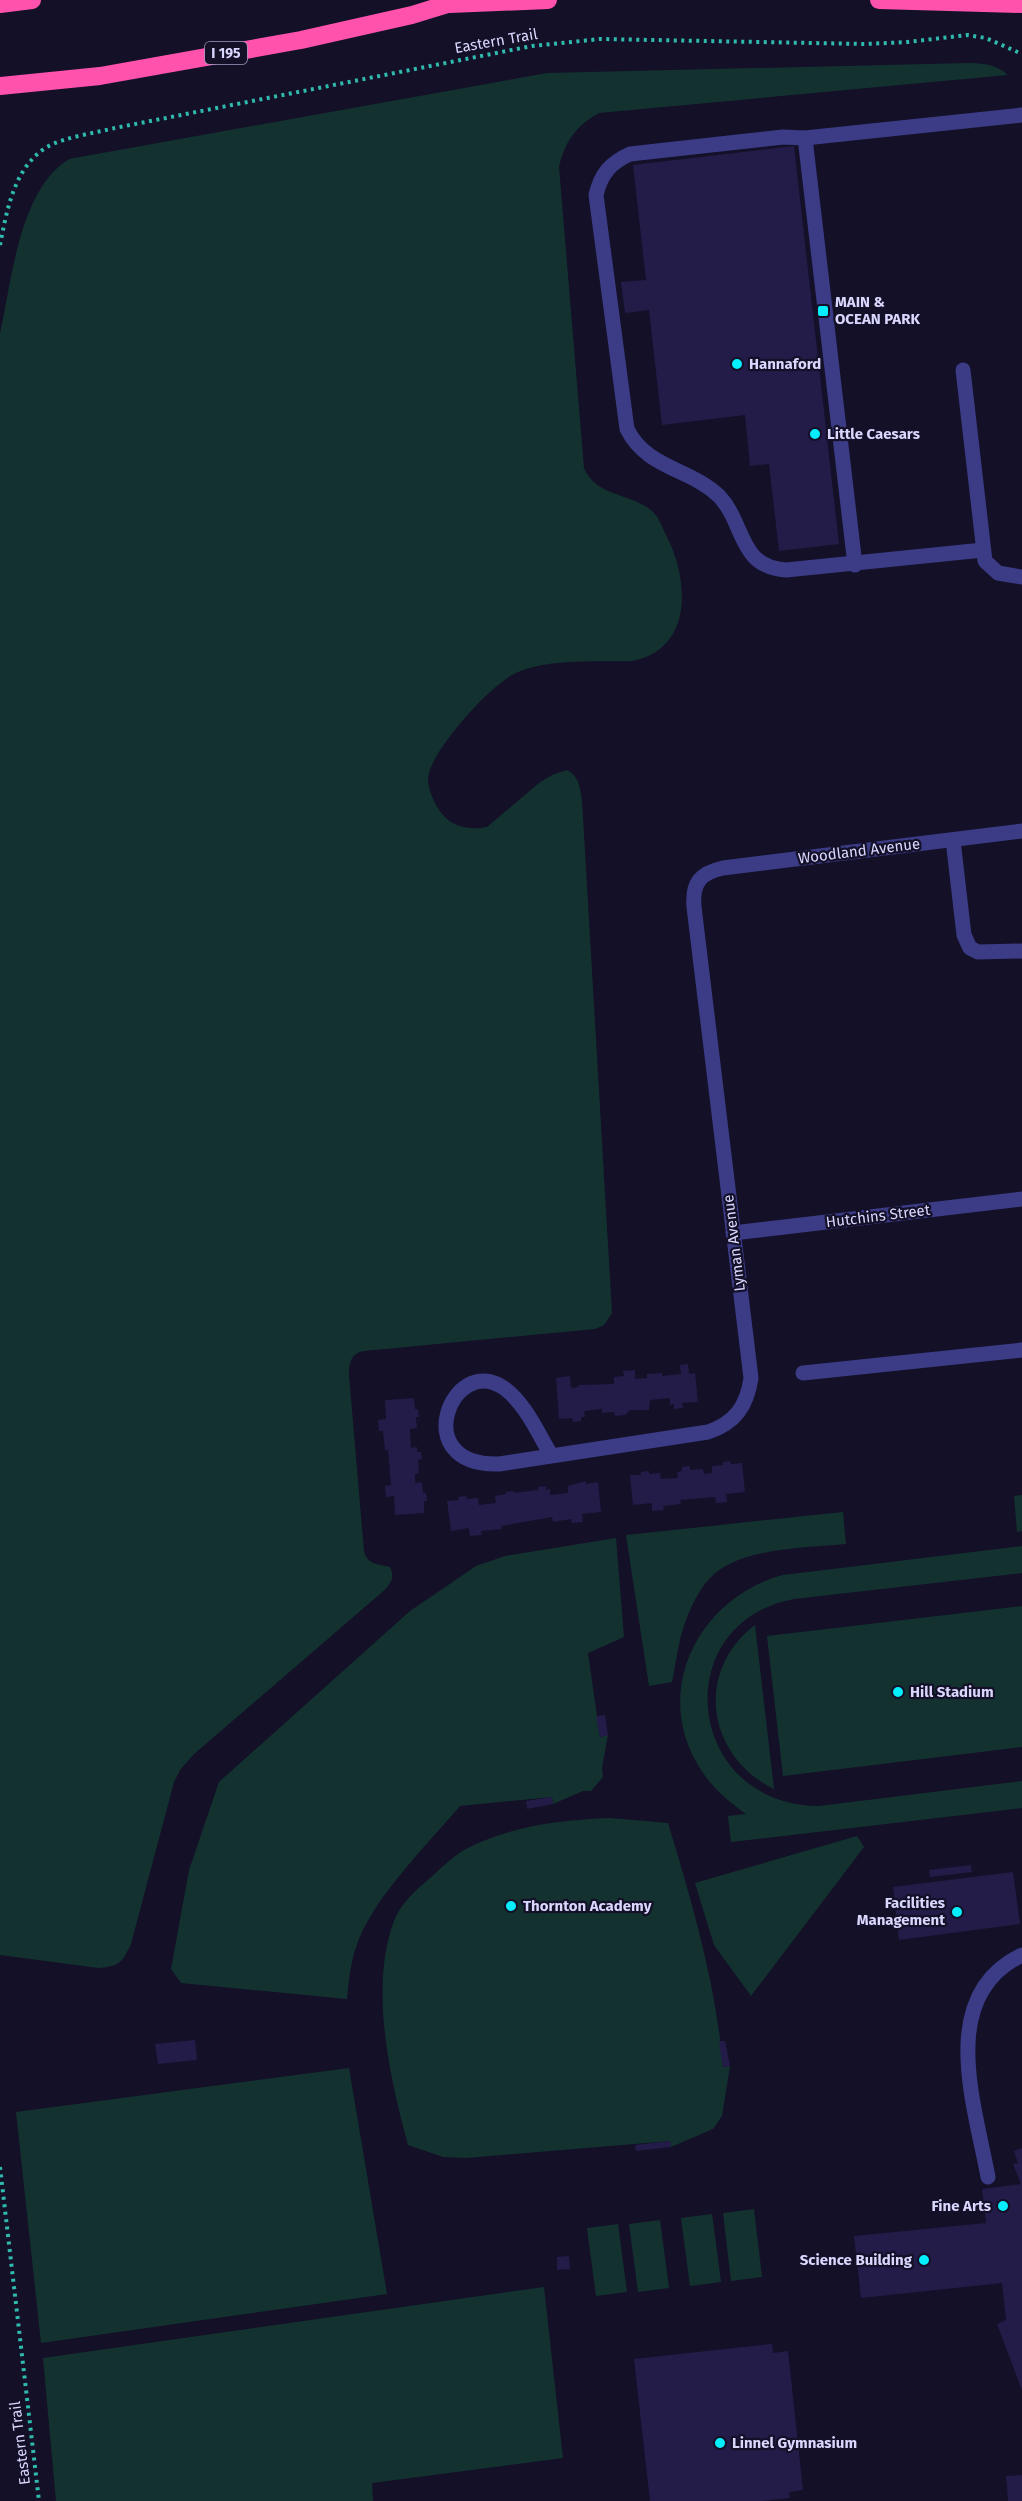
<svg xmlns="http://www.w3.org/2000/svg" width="1022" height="2501" viewBox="0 0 1022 2501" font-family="'Fira Sans',sans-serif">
<rect width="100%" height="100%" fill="#131028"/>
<g fill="#13322f">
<path d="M 970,63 C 985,64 996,64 1008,75 L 599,113 C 576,126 565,141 559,167 L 584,468 C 596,497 631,493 652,511 C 659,517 662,527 666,535 C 689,579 694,648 633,661 C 597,662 548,658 516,673 C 492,683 427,754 428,780 C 429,793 436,808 445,817 C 455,828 473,830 487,827 L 539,783 L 552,775 L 567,770 C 579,776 580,788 582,800 L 612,1313 L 604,1325 L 595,1329 L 364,1351 C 351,1353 349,1363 349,1375 L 364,1551 C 367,1565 378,1564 390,1567 C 396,1579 389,1586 380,1594 L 194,1754 L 180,1770 L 174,1782 L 131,1944 C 122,1962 121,1966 99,1968 L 0,1955 L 0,333 C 12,280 19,190 69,159 L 547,73 Z"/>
<path d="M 1022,1495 L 1022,1531 L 1017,1532 L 1014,1496 Z"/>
<path d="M 843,1512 L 846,1544 C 807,1548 738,1547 709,1579 C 698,1591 691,1607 685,1623 C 678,1642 676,1663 672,1682 L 649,1686 L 626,1535 Z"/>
<path d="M 616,1538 L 624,1637 L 588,1653 L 600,1737 L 608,1735 L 602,1768 L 603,1777 L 591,1791 L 583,1791 L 553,1804 L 552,1797 L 460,1806 C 427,1845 378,1893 359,1939 C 351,1958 349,1978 347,1999 L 181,1983 L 171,1969 L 189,1870 L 219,1782 L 410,1611 L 476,1566 L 505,1556 Z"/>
<path d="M 1022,1546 L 1022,1573 L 794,1599 C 666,1623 685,1805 819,1806 L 1022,1781 L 1022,1808 L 731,1842 L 728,1816 L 746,1814 C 729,1802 715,1790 703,1773 C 649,1695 697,1598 783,1575 Z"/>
<path d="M 1022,1606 L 1022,1747 L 783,1776 L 767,1636 Z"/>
<path d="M 755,1625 L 774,1789 C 707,1757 694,1671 755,1625 Z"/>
<path d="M 610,1818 L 668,1823 C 692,1902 716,1984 723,2067 L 730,2066 L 722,2116 L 713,2129 L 671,2147 L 670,2141 L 466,2158 L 443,2157 L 408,2145 C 390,2078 369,1988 394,1921 C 401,1903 415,1891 429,1879 C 440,1869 451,1858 464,1850 C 508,1826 561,1820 610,1818 Z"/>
<path d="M 857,1836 L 864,1847 L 751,1996 L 714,1945 L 695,1883 Z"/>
<path d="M 349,2068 L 387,2294 L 41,2343 L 16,2112 Z"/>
<path d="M 754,2209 L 762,2277 L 731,2281 L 723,2213 Z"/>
<path d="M 712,2214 L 721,2282 L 690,2286 L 681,2218 Z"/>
<path d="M 660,2220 L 669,2288 L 638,2292 L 629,2224 Z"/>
<path d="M 618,2224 L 627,2292 L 596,2296 L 587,2228 Z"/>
<path d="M 544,2287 L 563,2458 L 372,2483 L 373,2501 L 56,2501 L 43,2358 Z"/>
</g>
<g fill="#231c49">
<path d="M 794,146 L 839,544 L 779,551 L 769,464 L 750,466 L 745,415 L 662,425 L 649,310 L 625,313 L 621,282 L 646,280 L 633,165 Z"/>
<path d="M 688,1364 L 689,1374 L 695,1373 L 698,1402 L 682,1403 L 683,1408 L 674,1409 L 674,1404 L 670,1405 L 670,1398 L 650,1400 L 649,1410 L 630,1410 L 625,1415 L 615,1416 L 614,1412 L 602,1413 L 602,1409 L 584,1411 L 585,1417 L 581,1417 L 581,1421 L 573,1422 L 572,1418 L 559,1419 L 556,1378 L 570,1376 L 571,1388 L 579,1387 L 579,1385 L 614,1384 L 614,1377 L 624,1376 L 623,1371 L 635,1370 L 635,1379 L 647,1378 L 647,1374 L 662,1373 L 662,1376 L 681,1374 L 680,1365 Z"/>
<path d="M 414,1398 L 415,1409 L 418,1409 L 419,1417 L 416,1417 L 417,1428 L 410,1429 L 411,1448 L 417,1447 L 417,1452 L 421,1452 L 422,1459 L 418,1460 L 419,1473 L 415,1474 L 415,1483 L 422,1482 L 423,1493 L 426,1493 L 427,1501 L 424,1501 L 424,1513 L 395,1515 L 394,1496 L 386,1497 L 385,1486 L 391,1485 L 388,1450 L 385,1450 L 383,1431 L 379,1431 L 378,1420 L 386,1419 L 385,1400 Z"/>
<path d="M 730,1461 L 731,1464 L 742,1463 L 745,1492 L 726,1494 L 727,1502 L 716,1503 L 715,1497 L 680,1500 L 681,1504 L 663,1506 L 664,1510 L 652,1511 L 652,1503 L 633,1505 L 630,1475 L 641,1475 L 641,1472 L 649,1471 L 649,1474 L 660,1473 L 661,1479 L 678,1478 L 677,1472 L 682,1471 L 682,1467 L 690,1466 L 690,1470 L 703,1469 L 704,1474 L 712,1473 L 712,1466 L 723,1465 L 723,1462 Z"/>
<path d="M 586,1481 L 586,1484 L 598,1482 L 601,1512 L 582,1514 L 583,1522 L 572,1523 L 571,1519 L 553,1522 L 552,1517 L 501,1526 L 502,1529 L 481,1531 L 482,1535 L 470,1536 L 469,1528 L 451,1531 L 447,1501 L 459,1500 L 458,1497 L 466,1496 L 467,1499 L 478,1498 L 479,1505 L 496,1503 L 495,1496 L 506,1494 L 506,1492 L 514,1491 L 514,1493 L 538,1490 L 538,1487 L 546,1486 L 546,1490 L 550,1489 L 550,1495 L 568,1493 L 568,1486 Z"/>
<path d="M 605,1715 L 608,1735 L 600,1737 L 596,1716 Z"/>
<path d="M 552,1797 L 553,1804 L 527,1809 L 526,1801 Z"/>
<path d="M 971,1865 L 972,1872 L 930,1877 L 929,1870 Z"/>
<path d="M 1013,1872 L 1020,1924 L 899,1940 L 893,1887 Z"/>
<path d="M 195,2040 L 197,2060 L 158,2064 L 155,2044 Z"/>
<path d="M 721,2041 L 725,2041 L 730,2066 L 723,2067 L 719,2042 Z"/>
<path d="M 671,2141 L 671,2147 L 636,2151 L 635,2145 Z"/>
<path d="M 1022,2148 L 1022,2390 L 997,2324 L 1006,2320 L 1002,2283 L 861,2298 L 854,2236 L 986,2223 L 982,2189 L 1021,2184 L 1013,2164 L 1018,2163 L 1014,2151 Z"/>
<path d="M 569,2256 L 570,2269 L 557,2270 L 557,2257 Z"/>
<path d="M 772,2344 L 773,2353 L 788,2351 L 803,2490 L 789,2492 L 790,2498 L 762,2501 L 650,2501 L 634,2359 Z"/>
<path d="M 1022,2475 L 1022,2501 L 1008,2501 L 1006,2476 Z"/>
</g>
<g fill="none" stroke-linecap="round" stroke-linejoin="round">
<g stroke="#30baac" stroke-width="4" stroke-dasharray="3 4.5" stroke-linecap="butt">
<path d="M 0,245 C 7,210 14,167 47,147 C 64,137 95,133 115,128 L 532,46 L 600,39 L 865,44 L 908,42 L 967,35 L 986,38 L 1022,54"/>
<path d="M 0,2167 L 39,2501"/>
</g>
<g stroke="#3b3b86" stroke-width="15">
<path d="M 805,138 L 855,565"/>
<path d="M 963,370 L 985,561 L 998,573 L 1022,577"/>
<path d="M 983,550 L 786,570 C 738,567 745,523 719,496 C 690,468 647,469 627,429 L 596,195 C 601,174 610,163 630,154 L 783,137 L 805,138 L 1022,115"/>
<path d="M 953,840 L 964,935 L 970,948 L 978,952 L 1022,951"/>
<path d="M 733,1233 L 1022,1199"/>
<path d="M 803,1373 L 1022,1350"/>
<path d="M 551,1455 C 538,1433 525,1403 504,1388 C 452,1352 407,1467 499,1464 L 708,1432 C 735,1423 747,1406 751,1378 L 694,907 C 692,883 700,873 723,868 L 1022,831"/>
<path d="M 988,2177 C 975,2105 936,1996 1022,1955"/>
</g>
<g stroke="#fe52ac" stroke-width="18">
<path d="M 879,0 L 1022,4"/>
<path d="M 0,4 L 32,0"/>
<path d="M 450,4 L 548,0"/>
<path d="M 0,86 L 100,76 L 301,40 L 412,15 L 461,0"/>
</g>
</g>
<g fill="#03effe" stroke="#131028" stroke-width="2">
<rect x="817" y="305" width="12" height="12" rx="3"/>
<circle cx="737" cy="364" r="6"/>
<circle cx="815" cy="434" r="6"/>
<circle cx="898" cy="1692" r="6"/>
<circle cx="511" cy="1906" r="6"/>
<circle cx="957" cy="1912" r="6"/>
<circle cx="1003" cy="2206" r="6"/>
<circle cx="924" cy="2260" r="6"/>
<circle cx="720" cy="2443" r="6"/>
</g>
<g text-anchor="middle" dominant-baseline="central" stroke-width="4.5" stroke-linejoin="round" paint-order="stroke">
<rect fill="#131028" stroke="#9e9bbe" stroke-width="1.5" x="205" y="42" width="42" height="22" rx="4.5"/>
<g font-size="14" font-weight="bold" fill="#dad7ff">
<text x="226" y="53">I 195</text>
</g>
<g font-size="15" fill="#dad7ff" stroke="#131028">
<text transform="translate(496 41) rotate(-10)">Eastern Trail</text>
<text transform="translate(859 851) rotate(-7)">Woodland Avenue</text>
<text transform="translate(878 1216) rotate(-7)">Hutchins Street</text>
<text transform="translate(734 1243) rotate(-97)">Lyman Avenue</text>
<text transform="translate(20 2443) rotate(-97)">Eastern Trail</text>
</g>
<g font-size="15" font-weight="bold" fill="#dad7ff" stroke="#131028" text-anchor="start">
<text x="835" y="302">MAIN &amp;<tspan x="835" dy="17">OCEAN PARK</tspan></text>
<text x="749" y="364">Hannaford</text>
<text x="827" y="434">Little Caesars</text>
<text x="910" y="1692">Hill Stadium</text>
<text x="945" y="1903" text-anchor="end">Facilities<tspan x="945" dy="17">Management</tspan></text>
<text x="523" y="1906">Thornton Academy</text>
<text x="991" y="2206" text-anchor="end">Fine Arts</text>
<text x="912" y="2260" text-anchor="end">Science Building</text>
<text x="732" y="2443">Linnel Gymnasium</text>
</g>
</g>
</svg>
